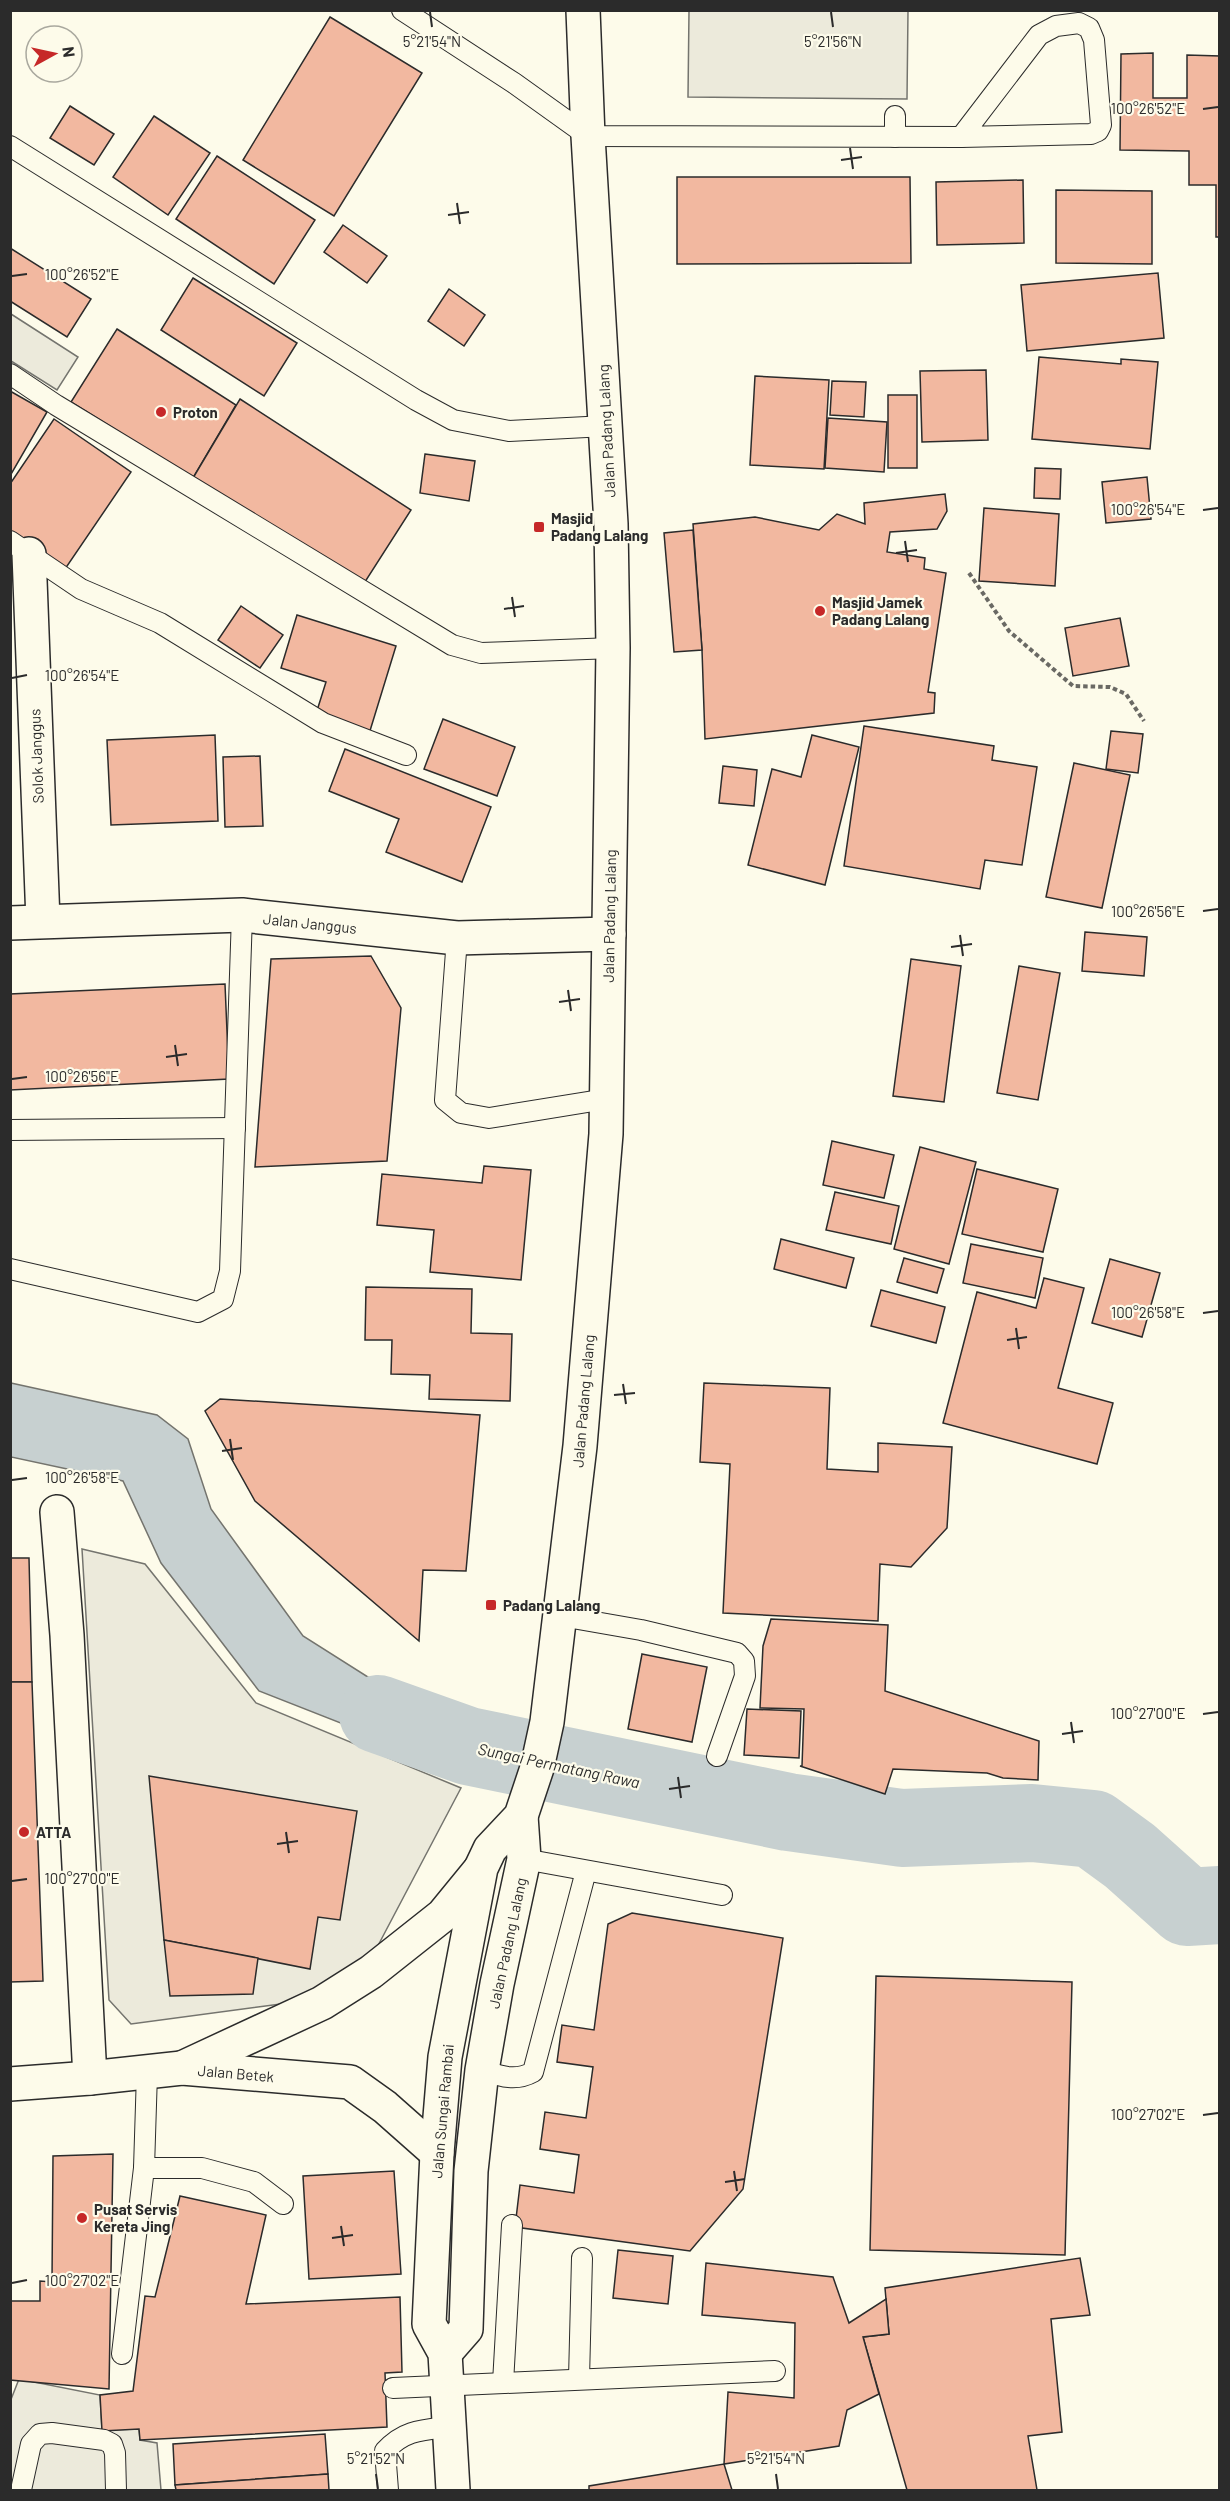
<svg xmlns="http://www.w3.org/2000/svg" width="1230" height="2501" viewBox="0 0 1230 2501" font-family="Barlow,sans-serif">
<rect width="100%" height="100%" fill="#fdfbea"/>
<g fill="#eceadb" stroke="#74746e" stroke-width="1.5">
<path d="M 689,11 L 908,11 L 907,99 L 688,97 Z"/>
<path d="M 11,314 L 78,357 L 57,390 L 11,361 Z"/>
<path d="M 82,1549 L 145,1564 L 256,1703 L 461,1788 L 373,1955 L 296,2002 L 131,2024 L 109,2000 Z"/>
<path d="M 19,2379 L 100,2395 L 102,2430 L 139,2429 L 140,2440 L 157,2443 L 161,2490 L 11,2490 L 10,2402 Z"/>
</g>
<path fill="#c7d0d0" stroke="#74746e" stroke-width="1.5" d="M 11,1383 L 157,1415 L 188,1439 L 211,1509 L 303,1636 L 401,1698 L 444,1712 L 489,1716 L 473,1775 L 259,1691 L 161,1563 L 123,1481 L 11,1457 Z"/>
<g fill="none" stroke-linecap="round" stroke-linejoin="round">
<path stroke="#c7d0d0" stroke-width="78" d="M 378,1714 L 468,1746 L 788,1812 L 902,1828 L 1032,1823 L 1093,1829 L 1130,1856 L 1187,1907 L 1220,1905"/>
</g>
<g fill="#f2b8a0" stroke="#2b2b2b" stroke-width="1.5">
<path d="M 330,17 L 422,73 L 334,216 L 243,160 Z"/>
<path d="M 1153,53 L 1153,98 L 1187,98 L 1187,55 L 1220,56 L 1220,237 L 1216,237 L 1216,185 L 1189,185 L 1189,151 L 1120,150 L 1121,54 Z"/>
<path d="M 70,106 L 114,134 L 94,165 L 50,138 Z"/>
<path d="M 154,116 L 210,153 L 168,215 L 113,177 Z"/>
<path d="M 217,156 L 315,220 L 274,284 L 176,219 Z"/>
<path d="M 677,177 L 910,177 L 911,263 L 677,264 Z"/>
<path d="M 1023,180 L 1024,243 L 937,245 L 936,182 Z"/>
<path d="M 1056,190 L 1152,191 L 1152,264 L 1056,263 Z"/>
<path d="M 343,225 L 387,256 L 367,283 L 324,252 Z"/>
<path d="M 10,248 L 91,299 L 67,337 L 10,301 Z"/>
<path d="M 1158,273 L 1164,338 L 1027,351 L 1021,285 Z"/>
<path d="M 193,278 L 297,343 L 264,396 L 161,330 Z"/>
<path d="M 449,289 L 485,315 L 464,346 L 428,321 Z"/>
<path d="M 117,329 L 236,405 L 193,478 L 71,402 Z"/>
<path d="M 1039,357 L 1121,364 L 1121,359 L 1158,362 L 1150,449 L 1032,439 Z"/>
<path d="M 986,370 L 988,440 L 922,442 L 920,371 Z"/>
<path d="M 755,376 L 829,380 L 824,469 L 750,465 Z"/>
<path d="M 832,381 L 866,382 L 864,417 L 830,415 Z"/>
<path d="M 10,391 L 47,412 L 10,476 Z"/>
<rect x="888" y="395" width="29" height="73"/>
<path d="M 240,399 L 411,510 L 363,585 L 193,478 Z"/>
<path d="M 828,418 L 887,422 L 884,472 L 825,468 Z"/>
<path d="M 54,419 L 131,472 L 63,572 L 10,536 L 10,484 Z"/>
<path d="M 425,454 L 475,461 L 469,501 L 420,493 Z"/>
<path d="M 1035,468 L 1061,469 L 1060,499 L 1034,498 Z"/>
<path d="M 1147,477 L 1151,519 L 1106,523 L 1102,482 Z"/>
<path d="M 945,494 L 947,511 L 937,529 L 890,532 L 887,552 L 925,558 L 924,569 L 946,573 L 928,692 L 935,693 L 934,713 L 705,739 L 702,650 L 693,524 L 755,517 L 819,530 L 837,514 L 865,524 L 864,503 Z"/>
<path d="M 984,508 L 1059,514 L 1055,586 L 979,581 Z"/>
<path d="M 693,530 L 702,650 L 674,652 L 664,533 Z"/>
<path d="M 241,606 L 283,635 L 260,668 L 218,640 Z"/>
<path d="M 297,615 L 396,646 L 369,734 L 315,717 L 326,682 L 281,668 Z"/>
<path d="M 1120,618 L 1129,666 L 1073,676 L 1065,628 Z"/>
<path d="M 443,719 L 515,747 L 497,796 L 424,769 Z"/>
<path d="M 864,726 L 994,746 L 992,760 L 1037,767 L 1022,865 L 985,860 L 980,889 L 844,866 Z"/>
<path d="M 1111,731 L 1143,734 L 1138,773 L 1106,769 Z"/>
<path d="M 215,735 L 218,821 L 111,825 L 107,740 Z"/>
<path d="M 812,735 L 859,747 L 825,885 L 748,865 L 772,769 L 801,777 Z"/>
<path d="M 345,749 L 491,807 L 462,882 L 386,852 L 399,819 L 329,791 Z"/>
<path d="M 260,756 L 263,826 L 225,827 L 223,757 Z"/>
<path d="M 1074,763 L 1130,775 L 1102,908 L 1046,897 Z"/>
<path d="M 723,766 L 757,770 L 754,806 L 719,803 Z"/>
<path d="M 1085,932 L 1147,937 L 1144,976 L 1082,971 Z"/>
<path d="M 371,956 L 401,1008 L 387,1161 L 255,1167 L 271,959 Z"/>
<path d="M 911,959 L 961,966 L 944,1102 L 893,1096 Z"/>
<path d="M 1019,966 L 1060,973 L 1038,1100 L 997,1093 Z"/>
<path d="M 225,984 L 229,1079 L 10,1090 L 10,994 Z"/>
<path d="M 832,1141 L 894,1155 L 884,1198 L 823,1185 Z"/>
<path d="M 920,1147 L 976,1162 L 949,1264 L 894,1249 Z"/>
<path d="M 484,1166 L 531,1170 L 521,1280 L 430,1272 L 434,1230 L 377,1225 L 382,1174 L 482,1183 Z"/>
<path d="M 977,1169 L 1058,1189 L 1043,1252 L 962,1234 Z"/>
<path d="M 835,1192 L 899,1206 L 891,1244 L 826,1230 Z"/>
<path d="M 781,1239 L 854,1258 L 846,1288 L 774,1269 Z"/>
<path d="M 971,1244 L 1043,1258 L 1035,1298 L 963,1283 Z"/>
<path d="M 904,1258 L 944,1269 L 937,1293 L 897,1282 Z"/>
<path d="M 1110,1259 L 1160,1273 L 1142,1337 L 1092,1323 Z"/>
<path d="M 1044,1278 L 1084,1288 L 1058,1388 L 1113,1403 L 1097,1464 L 943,1423 L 977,1292 L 1036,1308 Z"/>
<path d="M 366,1287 L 472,1289 L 471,1333 L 512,1334 L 510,1401 L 429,1399 L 430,1375 L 391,1374 L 392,1340 L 365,1340 Z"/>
<path d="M 881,1290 L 945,1307 L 936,1343 L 871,1326 Z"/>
<path d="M 704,1383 L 830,1388 L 827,1469 L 878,1472 L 878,1443 L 952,1447 L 947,1528 L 911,1567 L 880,1564 L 878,1621 L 723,1613 L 730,1464 L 700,1462 Z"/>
<path d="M 220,1399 L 480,1415 L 466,1571 L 423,1570 L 419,1641 L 255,1501 L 205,1411 Z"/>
<path d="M 10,1558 L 29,1558 L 32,1682 L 10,1682 Z"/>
<path d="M 771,1619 L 888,1625 L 885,1691 L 1039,1741 L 1038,1780 L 1003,1778 L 987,1773 L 893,1769 L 885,1794 L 800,1766 L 802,1766 L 804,1709 L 760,1708 L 763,1646 Z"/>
<path d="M 642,1654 L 707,1667 L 692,1742 L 628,1729 Z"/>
<path d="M 10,1682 L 32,1682 L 43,1981 L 10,1982 Z"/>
<path d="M 747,1709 L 801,1711 L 799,1758 L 744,1755 Z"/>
<path d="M 149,1776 L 357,1811 L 340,1920 L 318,1917 L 310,1969 L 164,1940 Z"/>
<path d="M 632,1913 L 783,1938 L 743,2189 L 690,2251 L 515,2227 L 520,2185 L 574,2193 L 579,2155 L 540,2149 L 545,2112 L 586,2118 L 593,2067 L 557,2062 L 562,2025 L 594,2030 L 608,1924 Z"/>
<path d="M 164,1940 L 258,1958 L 253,1994 L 170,1996 Z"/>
<path d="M 876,1976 L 1072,1982 L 1065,2255 L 870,2250 Z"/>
<path d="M 113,2154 L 109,2389 L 10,2380 L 10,2301 L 40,2301 L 40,2281 L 52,2282 L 53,2156 Z"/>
<path d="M 394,2171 L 401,2274 L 309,2279 L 303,2176 Z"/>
<path d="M 180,2196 L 266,2215 L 246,2304 L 400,2297 L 402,2372 L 385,2373 L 387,2427 L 140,2440 L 139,2429 L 102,2431 L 100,2395 L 133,2391 L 145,2296 L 155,2297 Z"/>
<path d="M 618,2250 L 673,2256 L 668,2304 L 613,2298 Z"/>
<path d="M 1080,2258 L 1090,2315 L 1051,2319 L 1062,2432 L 1028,2436 L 1037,2490 L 907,2490 L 863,2337 L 889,2334 L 885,2288 Z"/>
<path d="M 706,2263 L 833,2277 L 849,2323 L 886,2299 L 889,2334 L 863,2337 L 879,2394 L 847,2410 L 839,2446 L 724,2464 L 728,2392 L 794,2398 L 795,2323 L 702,2315 Z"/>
<path d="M 325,2434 L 328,2474 L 175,2485 L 173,2444 Z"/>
<path d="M 724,2464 L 732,2490 L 589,2490 L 589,2486 Z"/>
<path d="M 328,2474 L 329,2490 L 176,2490 L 175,2485 Z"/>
</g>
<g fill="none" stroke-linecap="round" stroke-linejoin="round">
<defs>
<g id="service">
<path d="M 402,10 L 514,83 L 588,136 L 961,137"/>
<path d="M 1079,23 L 1089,28 L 1094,40 L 1101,125 L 1098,131 L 1091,134 L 961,137 L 1039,35 L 1056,26 Z"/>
<path d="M 895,137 L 895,116"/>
<path d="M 10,146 L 416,400 L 453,420 L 509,431 L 606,426"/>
<path d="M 10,374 L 56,405 L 452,645 L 481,653 L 613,648"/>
<path d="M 10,541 L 81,589 L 160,623 L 323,723 L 406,755"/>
<path d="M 457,938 L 445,1100 L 461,1113 L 489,1118 L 606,1099"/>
<path d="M 10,1130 L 235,1128"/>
<path d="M 10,1269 L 198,1312 L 223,1299 L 230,1271 L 242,915"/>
<path d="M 561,1616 L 641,1630 L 737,1653 L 744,1661 L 745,1676 L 717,1756"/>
<path d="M 524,1859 L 722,1895"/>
<path d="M 482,2070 C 500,2076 515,2082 533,2072 L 586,1871"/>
<path d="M 144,2168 L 202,2168 L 254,2182 L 283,2204"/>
<path d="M 122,2354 L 144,2168 L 147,2073"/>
<path d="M 579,2379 L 582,2258"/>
<path d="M 503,2383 L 512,2225"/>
<path d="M 393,2388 L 775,2371"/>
<path d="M 21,2490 L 31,2444 L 40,2434 L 52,2433 L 104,2440 L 112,2444 L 115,2453 L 116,2490"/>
<path d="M 388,2490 L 385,2451 C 404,2430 422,2430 449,2427"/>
</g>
<g id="minor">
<path d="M 29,554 L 43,921"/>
<path d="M 10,923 L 242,915 L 457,938 L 609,934"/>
<path d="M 57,1512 L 67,1635 L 90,2078"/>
</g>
<path id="tertiary" d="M 10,2084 L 90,2078 L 182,2068 L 350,2082 L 385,2107 L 437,2153"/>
<g id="primary">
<path d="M 182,2068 L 322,2003 L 371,1972 L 443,1915 L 479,1871"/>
<path d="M 445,2353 L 466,2329 L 471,2171 L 482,2070 L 497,1984 L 524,1859 L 521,1816"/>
<path d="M 453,2490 L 445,2353 L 429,2324 L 437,2153 L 445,2057 L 481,1868 L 490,1849 L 521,1816 L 537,1768 L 547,1722 L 580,1446 L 606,1134 L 613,648 L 611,524 L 588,136 L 583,10"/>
</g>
</defs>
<use href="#service" stroke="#2b2b2b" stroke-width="22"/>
<use href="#minor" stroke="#2b2b2b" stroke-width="36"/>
<use href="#tertiary" stroke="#2b2b2b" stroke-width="36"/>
<use href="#primary" stroke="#2b2b2b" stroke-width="36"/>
<path stroke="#6a6964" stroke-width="4" stroke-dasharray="4.5 3" stroke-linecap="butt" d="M 969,573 L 1009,631 L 1073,686 L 1110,687 L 1126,694 L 1144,721"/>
<use href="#service" stroke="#fdfbea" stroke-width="20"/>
<use href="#minor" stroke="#fdfbea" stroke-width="33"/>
<use href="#tertiary" stroke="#fdfbea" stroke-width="33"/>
<use href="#primary" stroke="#fdfbea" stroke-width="33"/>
</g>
<path fill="none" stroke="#2b2b2b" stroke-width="2" d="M 430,12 L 432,27M 831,12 L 833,27M 1203,109 L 1218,107M 850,148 L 853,169M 841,160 L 862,157M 457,203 L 460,224M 448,215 L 469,212M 12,276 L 27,274M 1203,510 L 1218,508M 905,541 L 908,562M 896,553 L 917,550M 512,597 L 515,617M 504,609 L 524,606M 12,678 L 27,675M 1203,911 L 1218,909M 960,935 L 963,956M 951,947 L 972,944M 568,990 L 571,1011M 559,1002 L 580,999M 175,1045 L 178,1066M 166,1057 L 187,1054M 12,1079 L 27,1077M 1203,1313 L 1218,1311M 1016,1328 L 1019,1349M 1007,1340 L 1027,1337M 623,1384 L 626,1404M 614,1395 L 635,1393M 230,1439 L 233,1460M 222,1451 L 242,1448M 12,1480 L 27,1478M 1203,1714 L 1218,1712M 1071,1722 L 1074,1743M 1062,1734 L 1083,1731M 678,1777 L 681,1798M 669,1789 L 690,1786M 286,1832 L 289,1853M 277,1844 L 298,1841M 12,1881 L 27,1879M 1203,2115 L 1218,2113M 734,2171 L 737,2191M 725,2182 L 745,2179M 341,2226 L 344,2246M 332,2238 L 353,2235M 12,2283 L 27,2280M 376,2474 L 378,2489M 776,2474 L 778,2489"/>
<g fill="#c62828" stroke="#fdfbea" stroke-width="2">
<circle cx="161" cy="412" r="6"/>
<rect x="533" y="521" width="12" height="12" rx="3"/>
<circle cx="820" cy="611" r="6"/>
<rect x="485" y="1599" width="12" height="12" rx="3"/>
<circle cx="24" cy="1832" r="6"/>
<circle cx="82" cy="2218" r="6"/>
</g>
<g text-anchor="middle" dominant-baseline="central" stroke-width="4.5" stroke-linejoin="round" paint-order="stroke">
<g font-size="15" font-weight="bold" fill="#2b2b2b" stroke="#fdfbea" text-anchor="start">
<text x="173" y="412">Proton</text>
<text x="551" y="518">Masjid<tspan x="551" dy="17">Padang Lalang</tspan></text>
<text x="832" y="602">Masjid Jamek<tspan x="832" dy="17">Padang Lalang</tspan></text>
<text x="503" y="1605">Padang Lalang</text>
<text x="36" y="1832">ATTA</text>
<text x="94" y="2209">Pusat Servis<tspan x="94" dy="17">Kereta Jing</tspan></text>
</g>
<g font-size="15" fill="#2b2b2b" stroke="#fdfbea">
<text transform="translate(606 431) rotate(-93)">Jalan Padang Lalang</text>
<text transform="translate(36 756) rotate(-92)">Solok Janggus</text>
<text transform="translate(609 916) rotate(-89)">Jalan Padang Lalang</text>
<text transform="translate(310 923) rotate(6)">Jalan Janggus</text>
<text transform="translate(583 1401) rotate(-85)">Jalan Padang Lalang</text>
<text transform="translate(507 1943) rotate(-78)">Jalan Padang Lalang</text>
<text transform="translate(236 2073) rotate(5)">Jalan Betek</text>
<text transform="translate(442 2111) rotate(-85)">Jalan Sungai Rambai</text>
</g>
<g font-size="16" font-style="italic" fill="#2b2b2b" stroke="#fdfbea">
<text transform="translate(559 1765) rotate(12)">Sungai Permatang Rawa</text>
</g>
</g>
<g font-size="15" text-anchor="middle" fill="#2b2b2b" stroke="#fdfbea" stroke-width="4.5" stroke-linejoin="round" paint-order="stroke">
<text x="432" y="47">5°21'54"N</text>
<text x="833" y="47">5°21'56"N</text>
<text x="1148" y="114">100°26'52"E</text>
<text x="82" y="280">100°26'52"E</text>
<text x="1148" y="515">100°26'54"E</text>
<text x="82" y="681">100°26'54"E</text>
<text x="1148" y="917">100°26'56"E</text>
<text x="82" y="1082">100°26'56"E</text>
<text x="1148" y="1318">100°26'58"E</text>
<text x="82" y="1483">100°26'58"E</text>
<text x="1148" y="1719">100°27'00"E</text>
<text x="82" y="1884">100°27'00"E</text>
<text x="1148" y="2120">100°27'02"E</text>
<text x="82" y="2286">100°27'02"E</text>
<text x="376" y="2464">5°21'52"N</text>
<text x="776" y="2464">5°21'54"N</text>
</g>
<rect width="1230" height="2501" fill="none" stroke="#2b2b2b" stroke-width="24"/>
<g transform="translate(54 54) rotate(82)"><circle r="28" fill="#fdfbea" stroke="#a9a89e" stroke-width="1.5"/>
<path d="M0-4.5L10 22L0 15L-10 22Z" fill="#c62828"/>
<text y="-9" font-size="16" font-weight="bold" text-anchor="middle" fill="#2b2b2b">N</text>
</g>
</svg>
